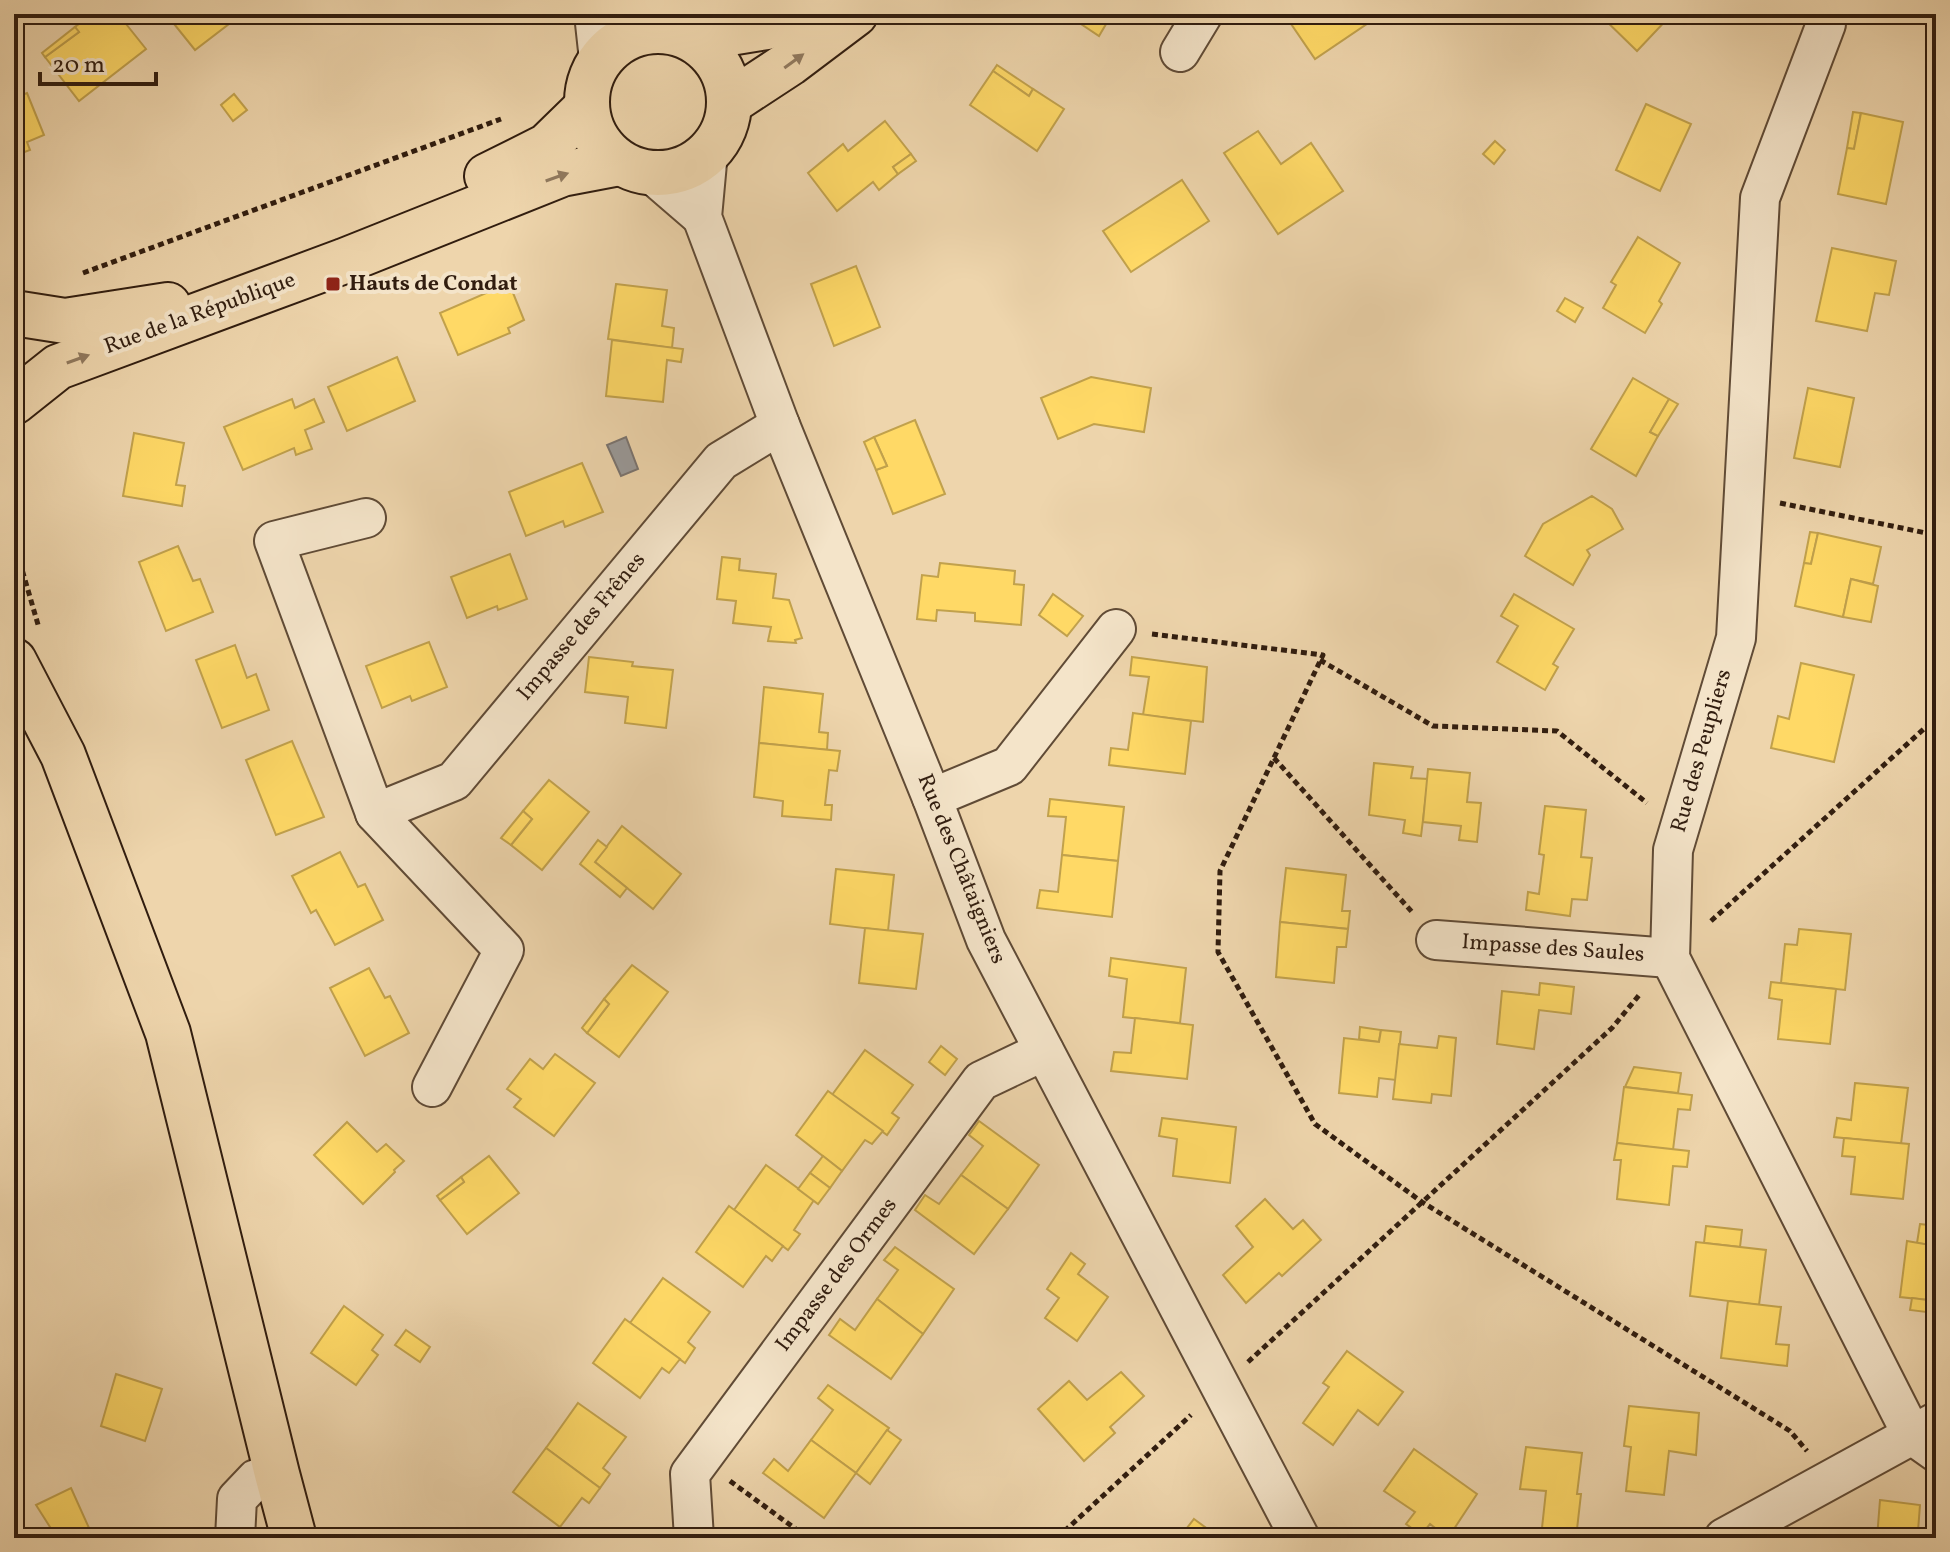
<svg xmlns="http://www.w3.org/2000/svg" width="1950" height="1552" viewBox="0 0 1950 1552" font-family="Vollkorn,serif">
<rect width="100%" height="100%" fill="#eed5ac"/>
<filter id="stains"><feTurbulence type="fractalNoise" baseFrequency=".0025" numOctaves="4"/><feColorMatrix values="0 0 0 0 .2 0 0 0 0 .09 0 0 0 0 .02 0 0 0 .5 -.17"/></filter>
<radialGradient id="worn" r=".72"><stop offset=".6" stop-color="#630" stop-opacity="0"/><stop offset="1" stop-color="#630" stop-opacity=".3"/></radialGradient>
<g fill="#ffd966" stroke="#c1a14c" stroke-width="2">
<path d="M 92,14 L 118,14 L 146,49 L 79,101 L 45,57 L 79,32 L 75,27 Z"/>
<path d="M 166,14 L 242,14 L 195,50 Z"/>
<path d="M 1066,14 L 1101,14 L 1109,19 L 1099,36 Z"/>
<path d="M 1286,14 L 1379,14 L 1380,15 L 1315,59 L 1285,15 Z"/>
<path d="M 1601,14 L 1672,14 L 1637,51 L 1600,15 Z"/>
<path d="M 75,27 L 79,32 L 45,57 L 42,53 Z"/>
<path d="M 997,65 L 1033,89 L 1029,96 L 993,71 Z"/>
<path d="M 993,71 L 1029,96 L 1033,89 L 1064,109 L 1037,151 L 970,105 Z"/>
<path d="M 27,93 L 44,135 L 27,142 L 30,150 L 14,156 L 14,98 Z"/>
<path d="M 234,94 L 247,110 L 233,121 L 221,105 Z"/>
<path d="M 1646,104 L 1691,124 L 1660,191 L 1616,170 Z"/>
<path d="M 1853,112 L 1861,113 L 1854,149 L 1847,148 Z"/>
<path d="M 1861,113 L 1903,122 L 1886,204 L 1838,194 L 1847,148 L 1854,149 Z"/>
<path d="M 885,121 L 911,154 L 893,167 L 898,174 L 879,190 L 873,182 L 837,211 L 808,173 L 843,144 L 848,151 Z"/>
<path d="M 1258,131 L 1281,164 L 1311,143 L 1343,191 L 1278,234 L 1224,153 Z"/>
<path d="M 1495,141 L 1505,150 L 1494,164 L 1483,154 Z"/>
<path d="M 911,154 L 916,161 L 898,174 L 893,167 Z"/>
<path d="M 1182,180 L 1209,221 L 1131,272 L 1103,231 Z"/>
<path d="M 1638,237 L 1680,263 L 1659,301 L 1662,304 L 1645,333 L 1603,308 L 1616,285 L 1611,282 Z"/>
<path d="M 1832,248 L 1896,261 L 1889,295 L 1875,293 L 1867,331 L 1816,321 Z"/>
<path d="M 856,266 L 880,327 L 834,346 L 811,284 Z"/>
<path d="M 509,283 L 524,320 L 508,328 L 510,333 L 458,355 L 440,313 Z"/>
<path d="M 616,284 L 667,290 L 662,326 L 674,328 L 672,348 L 608,339 Z"/>
<path d="M 1565,298 L 1583,308 L 1575,322 L 1557,311 Z"/>
<path d="M 612,340 L 683,349 L 681,362 L 667,360 L 663,402 L 606,396 Z"/>
<path d="M 397,357 L 415,401 L 347,431 L 328,387 Z"/>
<path d="M 1091,377 L 1151,388 L 1144,432 L 1094,424 L 1058,439 L 1041,398 Z"/>
<path d="M 1633,378 L 1669,399 L 1650,432 L 1658,436 L 1636,476 L 1591,449 Z"/>
<path d="M 1808,388 L 1854,398 L 1840,467 L 1794,458 Z"/>
<path d="M 292,399 L 295,408 L 314,399 L 324,422 L 305,430 L 312,449 L 296,455 L 294,448 L 243,470 L 224,427 Z"/>
<path d="M 1669,399 L 1678,404 L 1658,436 L 1650,432 Z"/>
<path d="M 915,420 L 945,494 L 893,514 L 876,470 L 887,466 L 874,437 Z"/>
<path d="M 134,433 L 184,443 L 176,485 L 185,486 L 182,506 L 123,496 Z"/>
<path d="M 874,437 L 887,466 L 876,470 L 864,442 Z"/>
<path d="M 582,463 L 603,512 L 565,527 L 563,521 L 526,536 L 509,492 Z"/>
<path d="M 1592,496 L 1612,509 L 1623,529 L 1587,550 L 1590,555 L 1573,585 L 1525,556 L 1543,524 Z"/>
<path d="M 1810,532 L 1818,533 L 1811,564 L 1804,563 Z"/>
<path d="M 1818,533 L 1881,547 L 1873,584 L 1851,579 L 1843,617 L 1795,606 L 1804,563 L 1811,564 Z"/>
<path d="M 178,546 L 193,581 L 200,579 L 213,612 L 166,631 L 139,562 Z"/>
<path d="M 510,554 L 527,599 L 498,610 L 497,606 L 467,618 L 451,577 Z"/>
<path d="M 722,557 L 740,559 L 739,570 L 776,574 L 773,598 L 789,600 L 802,638 L 795,640 L 796,643 L 768,641 L 771,627 L 733,623 L 736,601 L 717,599 Z"/>
<path d="M 940,563 L 1015,571 L 1014,584 L 1024,585 L 1021,625 L 975,621 L 975,613 L 937,610 L 936,621 L 917,619 L 922,575 L 938,577 Z"/>
<path d="M 1851,579 L 1878,586 L 1871,622 L 1843,617 Z"/>
<path d="M 1053,594 L 1083,616 L 1067,636 L 1039,615 Z"/>
<path d="M 1514,594 L 1574,629 L 1553,664 L 1558,667 L 1545,690 L 1497,662 L 1518,626 L 1501,616 Z"/>
<path d="M 429,642 L 447,687 L 412,701 L 410,696 L 382,708 L 366,666 Z"/>
<path d="M 235,645 L 247,678 L 256,674 L 269,710 L 222,728 L 196,660 Z"/>
<path d="M 589,657 L 633,662 L 632,666 L 673,670 L 666,728 L 625,723 L 628,697 L 585,692 Z"/>
<path d="M 1132,657 L 1207,667 L 1203,722 L 1143,715 L 1149,677 L 1130,675 Z"/>
<path d="M 1801,663 L 1854,675 L 1834,762 L 1771,748 L 1778,716 L 1789,719 Z"/>
<path d="M 764,687 L 823,694 L 819,732 L 828,733 L 827,750 L 759,743 Z"/>
<path d="M 1133,713 L 1191,721 L 1185,774 L 1109,765 L 1111,748 L 1128,750 Z"/>
<path d="M 292,741 L 324,817 L 276,835 L 246,760 Z"/>
<path d="M 759,743 L 840,751 L 837,771 L 829,770 L 825,805 L 832,805 L 831,820 L 782,816 L 783,801 L 754,797 Z"/>
<path d="M 1374,763 L 1413,767 L 1411,778 L 1428,779 L 1421,836 L 1403,833 L 1405,820 L 1369,815 Z"/>
<path d="M 1428,769 L 1470,773 L 1467,802 L 1481,803 L 1477,842 L 1459,840 L 1461,826 L 1423,822 Z"/>
<path d="M 549,780 L 589,812 L 542,870 L 511,845 L 532,819 L 523,811 Z"/>
<path d="M 1050,799 L 1124,807 L 1118,861 L 1062,855 L 1066,817 L 1048,816 Z"/>
<path d="M 1545,806 L 1586,810 L 1581,857 L 1592,858 L 1587,900 L 1572,899 L 1570,916 L 1526,910 L 1528,892 L 1539,894 L 1544,855 L 1539,854 Z"/>
<path d="M 523,811 L 532,819 L 511,845 L 501,838 Z"/>
<path d="M 622,826 L 681,874 L 653,909 L 595,862 Z"/>
<path d="M 598,840 L 607,847 L 595,862 L 627,888 L 620,897 L 580,864 Z"/>
<path d="M 340,852 L 358,887 L 365,884 L 383,920 L 335,945 L 316,910 L 311,913 L 292,876 Z"/>
<path d="M 1062,855 L 1118,861 L 1112,917 L 1037,908 L 1040,890 L 1058,892 Z"/>
<path d="M 1286,868 L 1346,875 L 1342,911 L 1350,911 L 1348,929 L 1280,922 Z"/>
<path d="M 836,869 L 894,875 L 888,931 L 830,924 Z"/>
<path d="M 1280,922 L 1348,929 L 1346,947 L 1337,947 L 1334,983 L 1276,977 Z"/>
<path d="M 865,928 L 923,934 L 916,989 L 859,983 Z"/>
<path d="M 1799,929 L 1851,934 L 1845,990 L 1781,983 L 1785,944 L 1797,945 Z"/>
<path d="M 1111,958 L 1186,968 L 1180,1023 L 1123,1017 L 1127,979 L 1109,976 Z"/>
<path d="M 632,965 L 668,992 L 619,1057 L 587,1033 L 609,1004 L 604,999 Z"/>
<path d="M 369,968 L 385,998 L 390,996 L 409,1033 L 365,1056 L 330,988 Z"/>
<path d="M 1771,982 L 1836,989 L 1830,1044 L 1778,1039 L 1782,1000 L 1769,998 Z"/>
<path d="M 1540,983 L 1574,987 L 1571,1014 L 1539,1010 L 1534,1049 L 1497,1044 L 1502,991 L 1539,995 Z"/>
<path d="M 604,999 L 609,1004 L 587,1033 L 582,1028 Z"/>
<path d="M 1135,1018 L 1193,1025 L 1187,1079 L 1111,1071 L 1114,1052 L 1131,1053 Z"/>
<path d="M 1360,1027 L 1381,1030 L 1379,1042 L 1359,1039 Z"/>
<path d="M 1381,1030 L 1401,1032 L 1396,1080 L 1379,1078 L 1377,1097 L 1339,1093 L 1344,1038 L 1379,1042 Z"/>
<path d="M 1439,1036 L 1456,1038 L 1451,1096 L 1432,1094 L 1431,1103 L 1393,1099 L 1399,1044 L 1437,1048 Z"/>
<path d="M 941,1046 L 957,1059 L 945,1075 L 929,1062 Z"/>
<path d="M 865,1050 L 913,1085 L 892,1113 L 899,1118 L 887,1135 L 832,1095 Z"/>
<path d="M 555,1054 L 595,1083 L 554,1136 L 514,1107 L 521,1099 L 507,1089 L 530,1059 L 543,1069 Z"/>
<path d="M 1634,1067 L 1681,1073 L 1678,1093 L 1625,1087 Z"/>
<path d="M 1855,1083 L 1908,1088 L 1901,1144 L 1834,1137 L 1837,1118 L 1851,1120 Z"/>
<path d="M 1624,1087 L 1692,1095 L 1690,1110 L 1678,1109 L 1673,1150 L 1617,1143 Z"/>
<path d="M 828,1091 L 883,1131 L 872,1144 L 865,1140 L 842,1171 L 796,1135 Z"/>
<path d="M 1162,1118 L 1236,1127 L 1230,1183 L 1173,1176 L 1177,1139 L 1159,1136 Z"/>
<path d="M 979,1121 L 1039,1165 L 1008,1209 L 961,1175 L 983,1146 L 969,1135 Z"/>
<path d="M 347,1122 L 377,1152 L 386,1144 L 404,1161 L 394,1170 L 395,1172 L 363,1204 L 314,1155 Z"/>
<path d="M 1844,1138 L 1909,1144 L 1903,1199 L 1851,1194 L 1855,1157 L 1842,1156 Z"/>
<path d="M 1617,1143 L 1689,1151 L 1687,1167 L 1673,1166 L 1669,1205 L 1617,1199 L 1621,1160 L 1614,1160 Z"/>
<path d="M 489,1156 L 519,1193 L 467,1234 L 440,1200 L 464,1182 L 461,1177 Z"/>
<path d="M 823,1156 L 842,1171 L 830,1188 L 810,1173 Z"/>
<path d="M 766,1165 L 814,1200 L 794,1230 L 800,1234 L 788,1250 L 734,1210 Z"/>
<path d="M 810,1173 L 830,1188 L 818,1204 L 798,1189 Z"/>
<path d="M 961,1175 L 1008,1209 L 974,1254 L 915,1210 L 925,1195 L 939,1204 Z"/>
<path d="M 461,1177 L 464,1182 L 440,1200 L 437,1196 Z"/>
<path d="M 1265,1199 L 1293,1229 L 1303,1220 L 1321,1240 L 1282,1276 L 1279,1273 L 1246,1303 L 1223,1275 L 1253,1247 L 1236,1226 Z"/>
<path d="M 729,1206 L 783,1246 L 772,1261 L 766,1256 L 743,1287 L 696,1252 Z"/>
<path d="M 1920,1224 L 1936,1226 L 1936,1246 L 1917,1243 Z"/>
<path d="M 1706,1226 L 1742,1230 L 1740,1247 L 1704,1243 Z"/>
<path d="M 1907,1241 L 1936,1246 L 1936,1313 L 1934,1313 L 1936,1301 L 1900,1297 Z"/>
<path d="M 1696,1242 L 1766,1250 L 1759,1305 L 1690,1296 Z"/>
<path d="M 895,1247 L 954,1289 L 923,1334 L 877,1299 L 898,1270 L 884,1260 Z"/>
<path d="M 1071,1253 L 1085,1264 L 1078,1274 L 1108,1297 L 1077,1341 L 1045,1318 L 1059,1298 L 1047,1289 Z"/>
<path d="M 663,1278 L 710,1312 L 688,1342 L 695,1348 L 685,1363 L 630,1323 Z"/>
<path d="M 1912,1298 L 1936,1301 L 1934,1313 L 1910,1310 Z"/>
<path d="M 877,1299 L 923,1334 L 891,1379 L 829,1335 L 840,1319 L 855,1330 Z"/>
<path d="M 1728,1301 L 1781,1307 L 1776,1344 L 1789,1345 L 1787,1366 L 1721,1358 Z"/>
<path d="M 344,1306 L 383,1335 L 372,1350 L 378,1355 L 356,1385 L 311,1353 Z"/>
<path d="M 625,1319 L 680,1359 L 669,1373 L 662,1368 L 640,1398 L 593,1363 Z"/>
<path d="M 406,1330 L 430,1347 L 420,1362 L 395,1345 Z"/>
<path d="M 1347,1351 L 1403,1392 L 1378,1425 L 1358,1410 L 1333,1445 L 1303,1423 L 1329,1387 L 1323,1383 Z"/>
<path d="M 1121,1372 L 1144,1396 L 1110,1427 L 1115,1433 L 1084,1461 L 1038,1409 L 1069,1381 L 1087,1400 Z"/>
<path d="M 116,1374 L 162,1389 L 145,1441 L 101,1426 Z"/>
<path d="M 828,1385 L 889,1428 L 856,1473 L 811,1440 L 833,1410 L 818,1398 Z"/>
<path d="M 578,1403 L 626,1437 L 603,1468 L 610,1474 L 600,1488 L 546,1448 Z"/>
<path d="M 1629,1406 L 1699,1413 L 1696,1455 L 1669,1451 L 1664,1495 L 1626,1491 L 1631,1447 L 1624,1446 Z"/>
<path d="M 887,1430 L 901,1440 L 870,1484 L 856,1473 Z"/>
<path d="M 811,1440 L 856,1473 L 824,1518 L 763,1473 L 774,1459 L 788,1471 Z"/>
<path d="M 1526,1447 L 1582,1453 L 1577,1494 L 1581,1494 L 1576,1538 L 1541,1537 L 1546,1491 L 1520,1489 Z"/>
<path d="M 546,1448 L 600,1488 L 589,1503 L 582,1498 L 560,1527 L 513,1492 Z"/>
<path d="M 1414,1449 L 1477,1494 L 1448,1538 L 1430,1524 L 1421,1535 L 1406,1524 L 1415,1512 L 1384,1491 Z"/>
<path d="M 71,1488 L 89,1528 L 67,1538 L 57,1538 L 36,1505 Z"/>
<path d="M 1880,1500 L 1920,1505 L 1918,1531 L 1936,1533 L 1936,1538 L 1877,1538 Z"/>
<path d="M 1194,1519 L 1220,1538 L 1179,1538 Z"/>
</g>
<path fill="#999" stroke="#7a7470" stroke-width="2" d="M 626,437 L 638,469 L 621,476 L 607,445 Z"/>
<g fill="none" stroke-linecap="round" stroke-linejoin="round">
<defs>
<g id="minor">
<path d="M 594,14 L 599,60"/>
<path d="M 618,14 L 650,30"/>
<path d="M 1826,24 L 1760,198 L 1736,638 L 1673,850 L 1670,958 L 1912,1435 L 1936,1452"/>
<path d="M 1180,52 L 1203,14"/>
<path d="M 708,152 L 702,217 L 780,425 L 932,798 L 986,940 L 1300,1538"/>
<path d="M 651,173 L 702,217"/>
<path d="M 366,518 L 274,541 L 375,813 L 504,950 L 432,1087"/>
<path d="M 932,798 L 1009,766 L 1116,629"/>
<path d="M 375,813 L 454,781 L 721,461 L 780,425"/>
<path d="M 1436,940 L 1670,958"/>
<path d="M 235,1538 L 237,1499 L 256,1479 L 277,1474"/>
<path d="M 694,1538 L 690,1474 L 981,1081 L 1044,1051"/>
<path d="M 1724,1538 L 1934,1423"/>
</g>
<g id="major">
<circle cx="658" cy="102" r="71"/>
<path d="M 693,39 L 767,27 L 798,14"/>
<path d="M 729,103 L 790,63 L 855,14"/>
<path d="M 487,176 L 547,146 L 586,108"/>
<path d="M 14,313 L 65,321 L 168,305"/>
<path d="M 14,402 L 58,367 L 344,261 L 562,174 L 620,163"/>
<path d="M 14,661 L 63,755 L 168,1033 L 277,1474 L 294,1538"/>
</g>
</defs>
<use href="#minor" stroke="#604b36" stroke-width="42"/>
<use href="#major" stroke="#311d0f" stroke-width="48"/>
<g stroke="#311d0f" stroke-width="5" stroke-dasharray="6 4" stroke-linecap="butt">
<path d="M 83,273 L 501,119"/>
<path d="M 1780,503 L 1936,535"/>
<path d="M 14,542 L 39,628"/>
<path d="M 1152,634 L 1323,655 L 1220,871 L 1218,952 L 1315,1124 L 1422,1202 L 1790,1431 L 1807,1451"/>
<path d="M 1320,660 L 1433,726 L 1557,731 L 1647,803"/>
<path d="M 1274,758 L 1412,912"/>
<path d="M 1711,921 L 1936,718"/>
<path d="M 1248,1362 L 1612,1028 L 1640,994"/>
<path d="M 730,1481 L 808,1538"/>
<path d="M 1057,1538 L 1191,1415"/>
</g>
<use href="#minor" stroke="#f4e4c9" stroke-width="38"/>
<use href="#major" stroke="#eed5ac" stroke-width="44"/>
</g>
<defs><path id="oneway-solid" d="M-6-.8H1V-3.2L6.5 0L1 3.2V.8H-6Z" transform="scale(2)"/></defs>
<g fill="#90795e">
<use href="#oneway-solid" transform="translate(794 61) rotate(-36)"/>
<use href="#oneway-solid" transform="translate(557 177) rotate(-19)"/>
<use href="#oneway-solid" transform="translate(78 359) rotate(-20)"/>
</g>
<rect fill="#8f2418" stroke="#f4e4c9" stroke-width="3" x="325" y="276" width="16" height="16" rx="4"/>
<g text-anchor="middle" dominant-baseline="central" stroke-width="8" stroke-linejoin="round" paint-order="stroke">
<g font-size="22" font-weight="bold" fill="#311d0f" stroke="#f4e4c9" text-anchor="start">
<text x="349" y="284">Hauts de Condat</text>
</g>
<g font-size="22" fill="#311d0f" stroke="#f4e4c9">
<text transform="translate(200 314) rotate(-20)">Rue de la République</text>
<text transform="translate(582 627) rotate(-50)">Impasse des Frênes</text>
<text transform="translate(1702 751) rotate(-74)">Rue des Peupliers</text>
<text transform="translate(961 869) rotate(68)">Rue des Châtaigniers</text>
<text transform="translate(1553 949) rotate(4)">Impasse des Saules</text>
<text transform="translate(837 1275) rotate(-53)">Impasse des Ormes</text>
</g>
</g>
<rect width="1950" height="1552" fill="none" stroke="#eed5ac" stroke-width="48"/>
<rect x="16" y="16" width="1918" height="1520" fill="none" stroke="#311d0f" stroke-width="4"/>
<rect x="24" y="24" width="1902" height="1504" fill="none" stroke="#311d0f" stroke-width="2"/>
<path d="M40 72v12h116v-12" fill="none" stroke="#311d0f" stroke-width="4"/>
<text x="52" y="72" font-size="24" fill="#311d0f" stroke="#f4e4c9" stroke-width="6" paint-order="stroke">20 m</text>
<rect width="100%" height="100%" filter="url(#stains)"/>
<rect width="100%" height="100%" fill="url(#worn)"/>
</svg>
